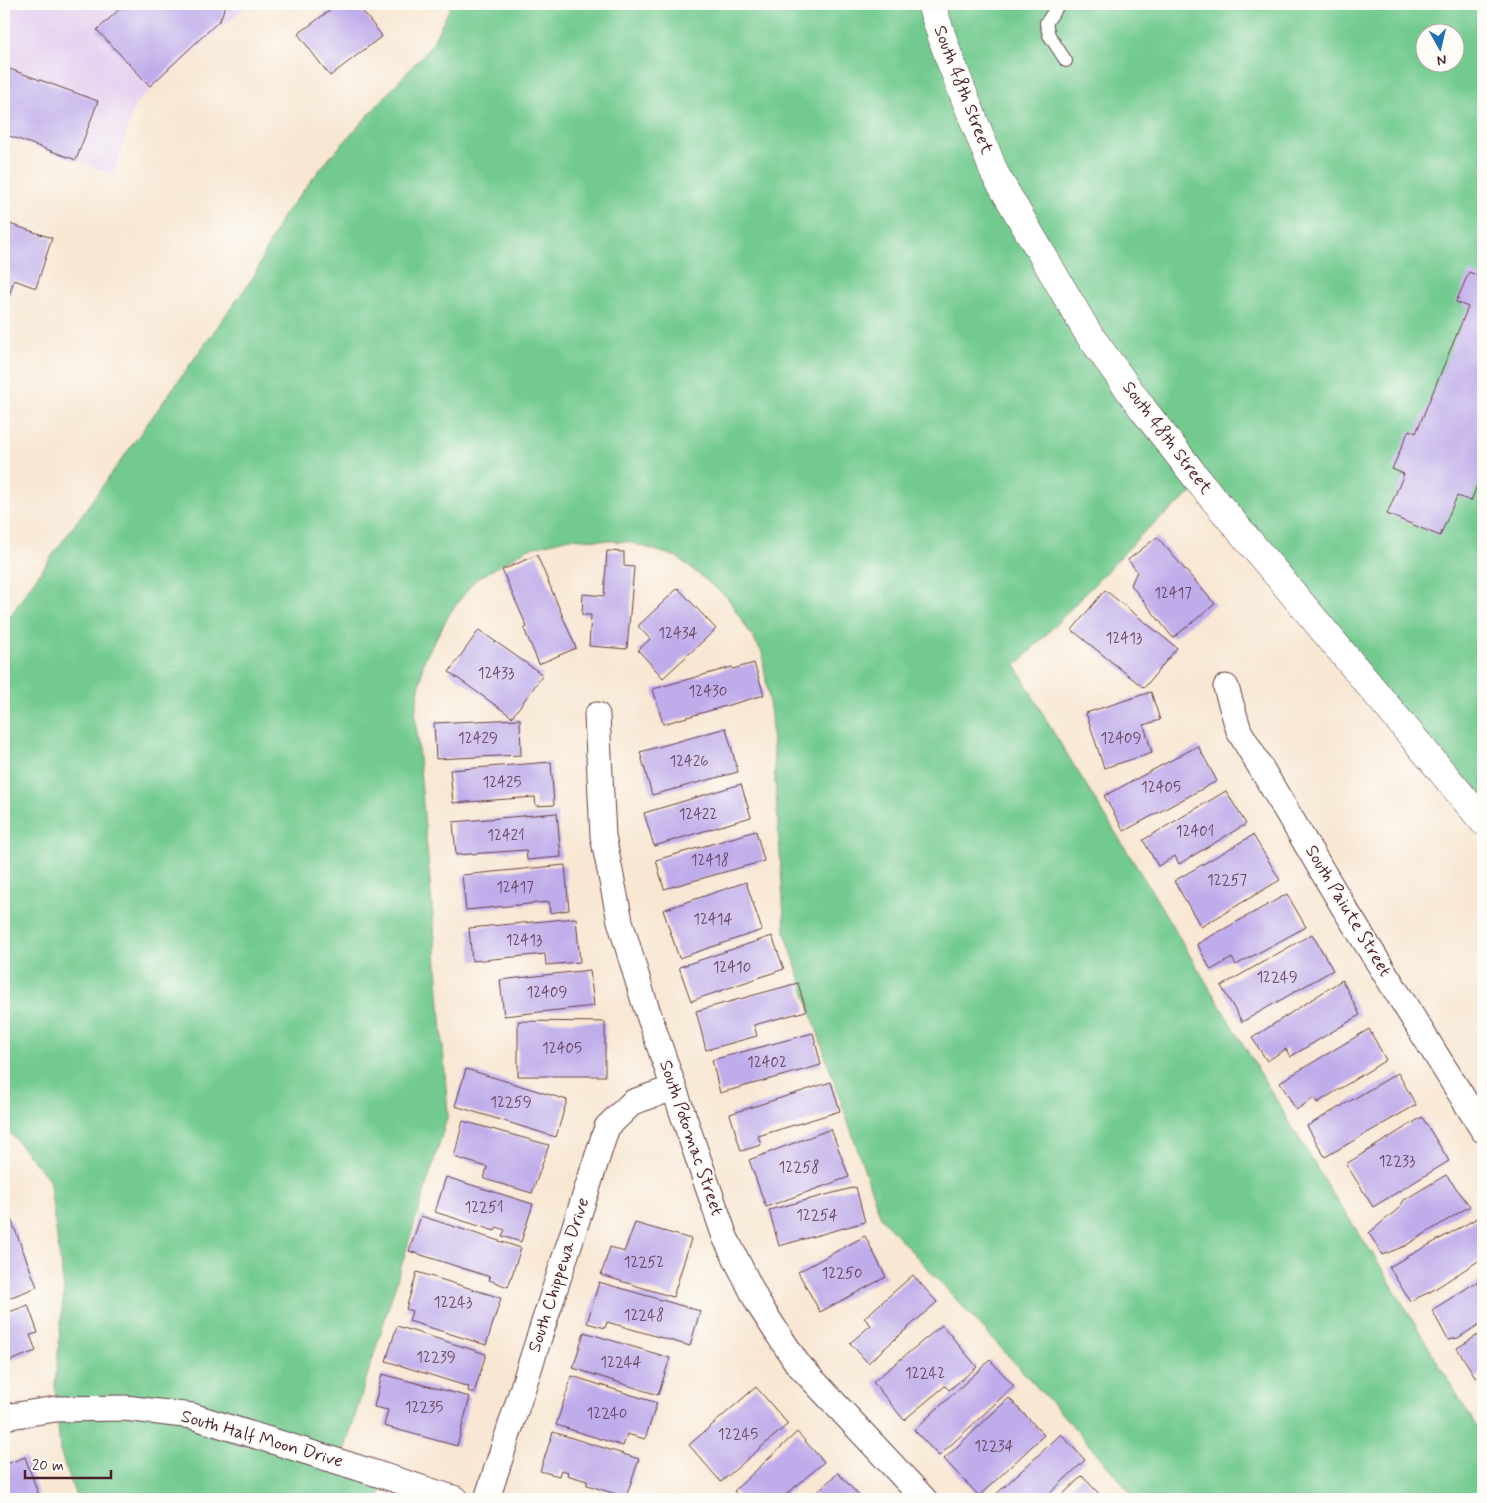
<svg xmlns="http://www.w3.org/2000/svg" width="1487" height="1503" viewBox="0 0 1487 1503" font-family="Mynerve,sans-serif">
<rect width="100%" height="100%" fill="#fdfcf7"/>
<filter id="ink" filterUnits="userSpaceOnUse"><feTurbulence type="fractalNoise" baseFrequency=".02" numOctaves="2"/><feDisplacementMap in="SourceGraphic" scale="10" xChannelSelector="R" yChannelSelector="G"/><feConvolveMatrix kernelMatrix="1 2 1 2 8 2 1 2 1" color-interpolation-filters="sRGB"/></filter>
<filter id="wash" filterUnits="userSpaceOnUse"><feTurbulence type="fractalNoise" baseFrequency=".0096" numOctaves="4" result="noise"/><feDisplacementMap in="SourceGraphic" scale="20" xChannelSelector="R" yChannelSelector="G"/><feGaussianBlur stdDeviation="1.12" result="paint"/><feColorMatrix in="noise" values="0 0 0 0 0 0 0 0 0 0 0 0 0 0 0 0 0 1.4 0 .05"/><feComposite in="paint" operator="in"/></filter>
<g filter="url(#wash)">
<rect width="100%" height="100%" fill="#f8e7d3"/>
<path fill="#e6d2f0" d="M 4,4 L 248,4 L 135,104 L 114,174 L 4,137 Z"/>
<path fill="#72ca8f" stroke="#5e745d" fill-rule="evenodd" d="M 452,4 L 1483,4 L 1483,821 L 1202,485 L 1146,530 L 1016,666 L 1049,725 L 1151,890 L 1330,1190 L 1376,1259 L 1483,1438 L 1483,1499 L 1136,1499 L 1072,1425 L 881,1218 L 821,1043 L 785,932 L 771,716 L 762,652 L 727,597 L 677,557 L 629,542 L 569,538 L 527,549 L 474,581 L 450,613 L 424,660 L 415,712 L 436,951 L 448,1115 L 341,1461 L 383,1476 L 379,1499 L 77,1499 L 60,1451 L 55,1385 L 64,1289 L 49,1179 L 4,1126 L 4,626 L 26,592 L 254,276 L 282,217 L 326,162 L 431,46 ZM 1424,32 L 1454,32 L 1454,62 L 1424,62 Z"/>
<g id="blocks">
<g fill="#bfacea">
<path d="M 125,4 L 226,4 L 220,20 L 150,86 L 97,30 Z"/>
<path d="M 338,4 L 357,4 L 382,36 L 330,76 L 298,34 Z"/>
<path d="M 4,67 L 98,101 L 76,160 L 4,134 Z"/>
<path d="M 4,222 L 52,238 L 36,288 L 14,280 L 4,311 Z"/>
<path d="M 1469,272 L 1481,277 L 1483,272 L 1483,471 L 1471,501 L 1457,496 L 1440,536 L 1387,514 L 1404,474 L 1392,469 L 1409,430 L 1416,433 L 1468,307 L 1456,302 Z"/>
<path d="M 1157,537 L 1215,604 L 1173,638 L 1131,585 L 1137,571 L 1128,560 Z"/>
<path d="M 607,551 L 624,552 L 624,566 L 634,567 L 627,649 L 589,646 L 591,615 L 582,615 L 583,594 L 604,596 Z"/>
<path d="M 537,555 L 576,648 L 539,664 L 524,629 L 527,627 L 502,570 Z"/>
<path d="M 678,588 L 716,629 L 663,678 L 638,650 L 650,639 L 638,626 Z"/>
<path d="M 1105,590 L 1177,648 L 1144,688 L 1072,630 Z"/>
<path d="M 479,630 L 543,675 L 512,717 L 449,672 Z"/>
<path d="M 754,663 L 764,695 L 663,724 L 653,689 L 732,667 L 733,669 Z"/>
<path d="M 1151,692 L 1160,720 L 1144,725 L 1152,753 L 1104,768 L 1086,713 Z"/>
<path d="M 520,719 L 521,755 L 436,759 L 434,723 Z"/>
<path d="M 726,728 L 738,772 L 652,795 L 640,752 Z"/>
<path d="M 1198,746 L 1217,781 L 1124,831 L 1104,796 Z"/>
<path d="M 551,762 L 554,805 L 536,806 L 535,797 L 453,803 L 450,770 Z"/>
<path d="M 741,784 L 751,817 L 654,846 L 644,813 Z"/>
<path d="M 1226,791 L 1246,824 L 1179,864 L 1175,856 L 1158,866 L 1143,840 Z"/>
<path d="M 557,813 L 561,857 L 527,860 L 526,850 L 456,855 L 453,822 Z"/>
<path d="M 756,831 L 764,861 L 664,889 L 656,860 Z"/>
<path d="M 1253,835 L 1280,880 L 1201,927 L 1174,881 Z"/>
<path d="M 565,865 L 569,910 L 550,913 L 549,902 L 466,910 L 462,875 Z"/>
<path d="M 746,882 L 762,930 L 679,958 L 663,910 Z"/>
<path d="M 1287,894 L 1306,927 L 1236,965 L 1232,958 L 1211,970 L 1197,944 Z"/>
<path d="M 576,918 L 580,962 L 546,965 L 545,954 L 472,961 L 469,928 Z"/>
<path d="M 1312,934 L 1333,970 L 1242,1022 L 1221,986 Z"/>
<path d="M 772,936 L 784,969 L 691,1001 L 679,967 Z"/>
<path d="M 590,970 L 594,1006 L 504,1016 L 500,980 Z"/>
<path d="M 1342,980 L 1360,1015 L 1290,1057 L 1286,1049 L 1267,1061 L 1252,1038 Z"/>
<path d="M 798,983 L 806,1011 L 754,1025 L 757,1036 L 706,1050 L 696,1011 Z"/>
<path d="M 518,1021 L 605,1022 L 605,1076 L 518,1076 Z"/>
<path d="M 1369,1029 L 1386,1060 L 1317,1103 L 1314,1098 L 1296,1110 L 1280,1082 Z"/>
<path d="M 813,1033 L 821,1065 L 720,1093 L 712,1060 Z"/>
<path d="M 466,1069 L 567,1100 L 556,1137 L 455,1106 Z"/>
<path d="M 1398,1073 L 1416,1105 L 1325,1157 L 1307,1126 Z"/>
<path d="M 831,1082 L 840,1111 L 758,1136 L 761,1145 L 741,1151 L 730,1114 Z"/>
<path d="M 1422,1117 L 1449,1161 L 1373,1207 L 1346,1164 Z"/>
<path d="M 463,1121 L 549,1145 L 532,1193 L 484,1179 L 487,1167 L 454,1157 Z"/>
<path d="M 831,1129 L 849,1177 L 766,1207 L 749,1160 Z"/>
<path d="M 1446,1175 L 1470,1206 L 1405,1246 L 1382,1255 L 1369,1233 L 1399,1208 L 1404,1200 Z"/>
<path d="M 446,1177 L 533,1204 L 521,1242 L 502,1236 L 505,1230 L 497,1227 L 495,1231 L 435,1212 Z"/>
<path d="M 856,1187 L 865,1222 L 779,1246 L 769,1210 Z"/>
<path d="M 421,1216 L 521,1248 L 508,1287 L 489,1280 L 490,1277 L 409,1251 Z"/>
<path d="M 1481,1216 L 1483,1220 L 1483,1258 L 1430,1292 L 1410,1301 L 1389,1267 Z"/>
<path d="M 11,1219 L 37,1287 L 4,1300 L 4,1222 Z"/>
<path d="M 635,1223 L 691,1239 L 673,1297 L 601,1275 L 610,1247 L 624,1252 Z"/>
<path d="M 865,1236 L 886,1277 L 820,1312 L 798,1272 Z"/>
<path d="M 417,1272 L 501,1298 L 486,1345 L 409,1321 L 412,1311 L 406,1309 Z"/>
<path d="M 913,1275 L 937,1302 L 868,1363 L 850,1343 L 871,1325 L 864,1318 Z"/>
<path d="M 1483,1278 L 1483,1322 L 1458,1338 L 1448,1340 L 1432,1310 Z"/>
<path d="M 599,1282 L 700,1311 L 690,1346 L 607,1322 L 605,1328 L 587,1323 Z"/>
<path d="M 28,1305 L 38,1333 L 30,1335 L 36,1351 L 4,1363 L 4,1314 Z"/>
<path d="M 942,1325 L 977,1367 L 949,1390 L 945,1386 L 904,1420 L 873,1382 Z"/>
<path d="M 397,1326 L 486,1354 L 474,1393 L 468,1391 L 469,1387 L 386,1361 Z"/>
<path d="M 584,1332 L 670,1358 L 658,1395 L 573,1368 Z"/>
<path d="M 1483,1332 L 1483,1374 L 1476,1378 L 1457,1348 Z"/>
<path d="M 990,1360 L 1014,1386 L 939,1456 L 914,1430 Z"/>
<path d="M 382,1374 L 470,1397 L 457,1446 L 384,1426 L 388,1410 L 374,1407 Z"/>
<path d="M 572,1376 L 657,1403 L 645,1439 L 627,1434 L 623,1446 L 556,1425 Z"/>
<path d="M 756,1387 L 788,1424 L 721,1482 L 689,1445 Z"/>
<path d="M 1009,1398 L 1044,1435 L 979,1496 L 944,1459 Z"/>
<path d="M 553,1432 L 639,1459 L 626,1497 L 587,1485 L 587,1481 L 567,1475 L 568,1472 L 561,1470 L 559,1476 L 540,1471 Z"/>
<path d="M 797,1432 L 824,1462 L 781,1499 L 734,1499 L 738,1496 L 734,1491 Z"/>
<path d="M 1061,1434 L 1085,1460 L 1044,1499 L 991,1499 Z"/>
<path d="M 25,1457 L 40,1499 L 4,1499 L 4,1465 Z"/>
<path d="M 838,1473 L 862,1499 L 809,1499 Z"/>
<path d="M 1082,1476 L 1104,1499 L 1058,1499 Z"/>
</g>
</g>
</g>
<g filter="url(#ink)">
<use href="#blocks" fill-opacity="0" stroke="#643d44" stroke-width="1"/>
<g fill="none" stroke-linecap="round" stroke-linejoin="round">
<defs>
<path id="service" d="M 1059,4 L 1046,23 L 1049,35 L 1066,61"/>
<g id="minor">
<path d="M 1226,687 L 1239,731 L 1343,906 L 1483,1130"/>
<path d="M 597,715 L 603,836 L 620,921 L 643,998 L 725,1237 L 759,1305 L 797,1363 L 924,1499"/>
<path d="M 4,1417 L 56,1409 L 125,1408 L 192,1416 L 340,1462 L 456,1499"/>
<path d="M 487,1499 L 607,1127 L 633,1102 L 674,1088"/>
</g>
<path id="secondary" d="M 931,4 L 948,55 L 995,174 L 1088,333 L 1143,409 L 1202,485 L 1483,821"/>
</defs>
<use href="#service" stroke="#643d44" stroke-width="14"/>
<use href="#minor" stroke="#643d44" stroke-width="27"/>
<use href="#secondary" stroke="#643d44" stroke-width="29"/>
<use href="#service" stroke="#fff" stroke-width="12"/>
<use href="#minor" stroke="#fff" stroke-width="25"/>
<use href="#secondary" stroke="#fff" stroke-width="28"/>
</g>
</g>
<g text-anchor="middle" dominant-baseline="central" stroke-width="4.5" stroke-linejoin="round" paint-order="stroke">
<g font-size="15" fill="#67425b">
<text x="1173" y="594">12417</text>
<text x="678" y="634">12434</text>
<text x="1124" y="639">12413</text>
<text x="496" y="674">12433</text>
<text x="708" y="692">12430</text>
<text x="478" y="739">12429</text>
<text x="1121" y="739">12409</text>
<text x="689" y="762">12426</text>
<text x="502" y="783">12425</text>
<text x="1161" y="788">12405</text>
<text x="698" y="815">12422</text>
<text x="1195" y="832">12401</text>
<text x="506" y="836">12421</text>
<text x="710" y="861">12418</text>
<text x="1227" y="881">12257</text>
<text x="515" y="888">12417</text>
<text x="713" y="920">12414</text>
<text x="524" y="941">12413</text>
<text x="732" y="968">12410</text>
<text x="1277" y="978">12249</text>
<text x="547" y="993">12409</text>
<text x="562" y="1049">12405</text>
<text x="767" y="1063">12402</text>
<text x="511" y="1103">12259</text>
<text x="1397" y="1162">12233</text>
<text x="799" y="1168">12258</text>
<text x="484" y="1208">12251</text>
<text x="817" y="1216">12254</text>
<text x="644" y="1263">12252</text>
<text x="842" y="1274">12250</text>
<text x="453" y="1303">12243</text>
<text x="644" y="1316">12248</text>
<text x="436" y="1358">12239</text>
<text x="621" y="1363">12244</text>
<text x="925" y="1374">12242</text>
<text x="424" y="1408">12235</text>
<text x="607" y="1414">12240</text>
<text x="738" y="1435">12245</text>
<text x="994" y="1447">12234</text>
</g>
<g font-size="18" fill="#4a1f2b" stroke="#fdfcf7">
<text transform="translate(963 90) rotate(69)">South 48th Street</text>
<text transform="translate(1167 438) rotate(53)">South 48th Street</text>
<text transform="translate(1348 911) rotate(59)">South Paiute Street</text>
<text transform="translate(691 1138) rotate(71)">South Potomac Street</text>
<text transform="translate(559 1275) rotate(-72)">South Chippewa Drive</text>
<text transform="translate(262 1439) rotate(16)">South Half Moon Drive</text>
</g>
</g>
<rect width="1487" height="1503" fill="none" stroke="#fdfcf7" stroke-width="20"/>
<g transform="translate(1440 48) rotate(172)"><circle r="24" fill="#fdfcf7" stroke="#b5a4a5"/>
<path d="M0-4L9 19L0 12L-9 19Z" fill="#1f6fb2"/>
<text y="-8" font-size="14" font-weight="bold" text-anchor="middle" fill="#4a1f2b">N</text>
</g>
<path d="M25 1470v8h86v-8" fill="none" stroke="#4a1f2b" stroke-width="2.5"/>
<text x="32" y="1470" font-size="15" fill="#4a1f2b" stroke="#fdfcf7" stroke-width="4" paint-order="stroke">20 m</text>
</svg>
